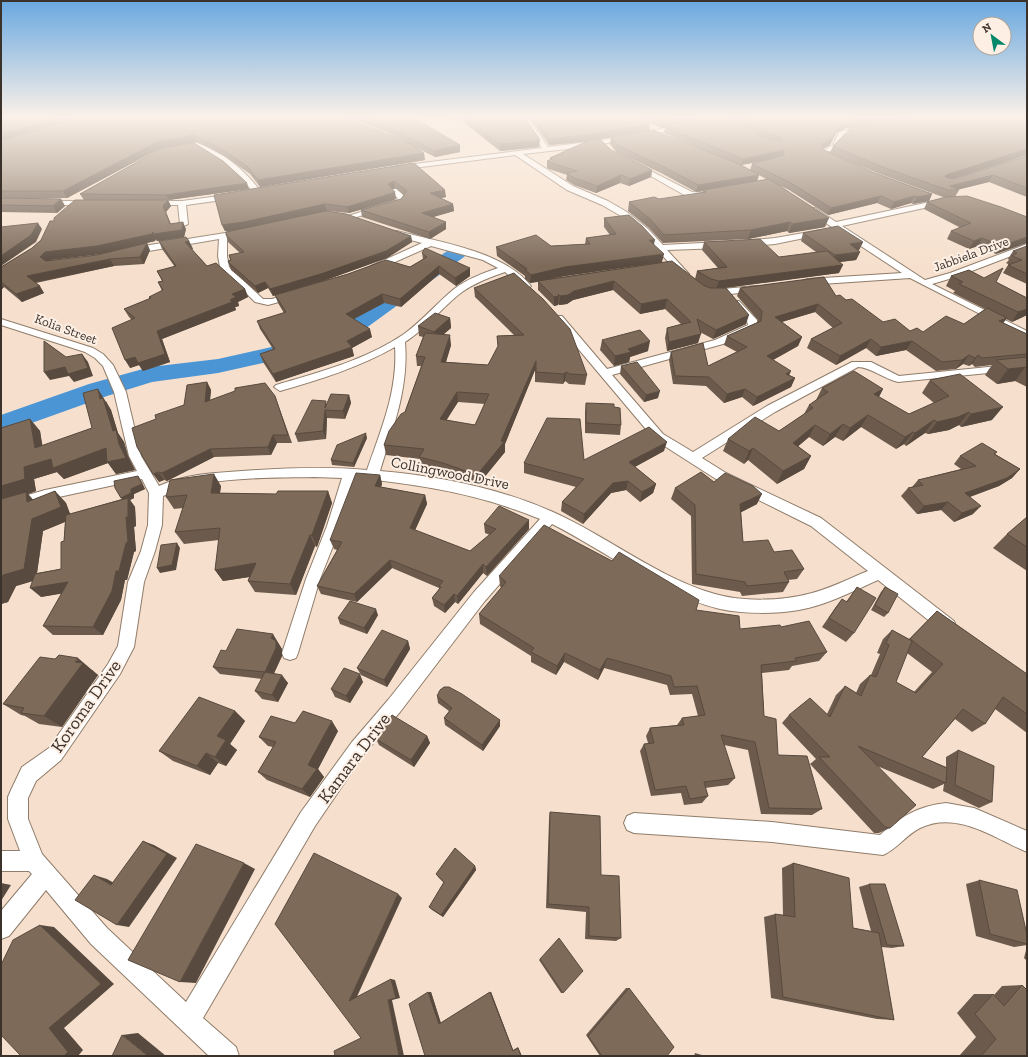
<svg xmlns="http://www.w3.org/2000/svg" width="1028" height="1057" viewBox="0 0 1028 1057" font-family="'Zilla Slab',serif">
<rect width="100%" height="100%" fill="#f6e0cd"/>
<path fill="#9cd5a7" d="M 102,387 L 104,390 L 47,411 L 1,432 L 1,416 L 37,409 Z"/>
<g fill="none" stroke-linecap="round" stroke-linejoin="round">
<path fill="#4c95d5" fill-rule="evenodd" d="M 457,247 L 464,249 L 467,253 L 464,257 L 362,331 L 322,350 L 218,373 L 152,382 L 107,396 L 1,434 L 1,415 L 89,384 L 150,367 L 218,359 L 307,339 L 346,321 L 450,249 Z"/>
<defs>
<g id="street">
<path d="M 522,118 L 528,118 L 548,147 C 583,143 617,138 652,131 C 673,127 693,118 715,118 L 653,135 L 585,147 L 523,154 L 573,186 L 608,201 L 627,212 L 648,229 L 663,245 L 722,242 L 726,245 L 722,248 L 667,250 L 689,274 L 684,277 L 681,276 L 642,233 L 621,216 L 602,205 L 567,190 L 515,155 L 398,170 L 394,168 L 398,166 L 542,148 Z"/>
<path d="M 867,125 L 869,126 L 869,128 L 844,134 L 838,147 L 824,154 L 819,153 L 833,145 L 839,132 Z"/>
<path d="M 197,143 C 222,151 246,171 261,192 L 260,194 L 254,194 L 243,179 L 221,160 L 196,147 L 178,149 L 175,147 Z"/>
<path d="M 633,164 L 637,164 L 692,192 L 708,193 L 712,195 C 705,200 694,198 686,196 L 633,166 Z"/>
<path d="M 391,189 L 397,189 L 406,198 L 401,205 L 349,219 L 345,217 L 395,201 L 398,198 L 391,193 Z"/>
<path d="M 234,194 L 238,196 L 237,198 L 186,205 L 188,224 L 184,226 L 180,224 L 178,205 L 151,205 L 147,203 L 151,201 L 182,201 Z"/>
<path d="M 944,199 L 948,201 L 947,203 L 842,226 L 925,280 L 950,273 L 1027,244 L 1027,250 L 956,277 L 932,284 L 1027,331 L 1027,338 L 910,278 L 807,285 L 802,282 L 807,279 L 902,273 L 809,212 L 809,208 L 815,208 L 836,222 Z"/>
<path d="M 42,201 L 89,201 L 93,203 L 89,205 L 42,205 Z"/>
<path d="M 244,230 L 248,232 L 247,234 L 227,237 L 227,256 L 229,267 L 263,299 L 272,299 L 294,292 L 299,295 L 297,297 L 268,305 L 255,302 L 220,267 L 218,256 L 219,239 L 131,254 L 127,251 L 131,248 Z"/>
<path d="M 821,230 L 825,232 L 824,234 L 775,244 L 744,247 L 740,244 L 744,241 L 775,238 Z"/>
<path d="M 391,231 L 397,231 C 438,242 504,251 531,286 L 529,288 L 523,288 L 505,272 C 490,277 475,283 462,292 C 442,307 427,328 405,342 C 409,387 393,428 380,471 C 439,476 499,488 553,512 C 607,536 658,578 715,594 C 742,602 782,601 808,594 C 829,589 848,579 868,571 L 811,526 L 716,479 L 655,440 L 554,320 L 553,318 L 554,316 L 562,316 L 607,369 L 715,340 L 748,325 L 747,321 L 731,303 L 733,301 L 739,301 L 757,320 L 757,328 L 723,344 L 612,375 L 663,434 L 693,452 L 767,406 L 852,362 L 871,362 L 899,376 L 1027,363 L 1027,369 L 898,382 C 885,379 870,367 858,367 L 775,412 L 702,458 L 726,473 L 821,518 L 954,621 L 956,626 L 954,631 L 948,633 L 942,631 L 878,580 C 853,591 827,605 799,610 C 775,614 744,614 720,609 C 664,596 604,550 552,524 L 484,602 L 400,712 L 364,754 L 315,826 L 203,1018 L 236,1047 L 239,1056 L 209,1056 L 91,944 L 46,890 L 9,936 L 1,939 L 1,911 L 32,874 L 29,871 L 1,871 L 1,851 L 20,851 L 8,819 L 8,797 L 11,790 L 22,767 L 49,748 L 108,664 L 118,646 L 128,582 L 141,551 L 148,525 L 149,493 L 142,479 L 45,500 L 1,513 L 1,503 L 45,490 L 137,471 L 129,456 L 114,392 L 103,366 L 95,358 L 85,352 L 1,325 L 1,319 L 93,348 L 103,354 L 113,365 L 126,392 L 141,456 L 159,486 C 185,474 214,473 242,471 C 284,468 326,466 367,470 C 381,430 398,390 395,347 C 360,367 319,380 280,391 L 274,387 L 276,385 C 319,372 366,360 404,334 C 422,321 437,303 454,289 C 467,279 483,273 498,268 L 483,260 L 431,246 L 377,270 L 371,270 L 371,266 L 422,243 L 391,235 ZM 314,477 L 342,478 L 327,526 L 306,579 L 282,653 L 284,658 L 290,660 L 296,658 L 298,653 L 320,579 L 341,526 L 355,478 C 420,484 479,494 540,519 L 474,592 L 388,700 L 352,742 L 301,812 L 186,1002 L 107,928 L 42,854 L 28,819 L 28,798 L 36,781 L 61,760 L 120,674 L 134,647 L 144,582 L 155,551 L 162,525 L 163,496 C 204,476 268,478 314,477 Z"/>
<path d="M 756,286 L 761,289 L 759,291 L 711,296 L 706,293 L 711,290 Z"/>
<path d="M 946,803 L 974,808 L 1027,831 L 1027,852 C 994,838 957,810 920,828 C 906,835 897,849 883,855 L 772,842 L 634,833 L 627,830 L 624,823 L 627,816 L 634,813 L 772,822 L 880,835 C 900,817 918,806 946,803 Z"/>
</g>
</defs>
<use href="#street" stroke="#8f7c6a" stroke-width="2"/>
<use href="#street" fill="#fff" fill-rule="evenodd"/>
</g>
<g fill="#6c5b4d" fill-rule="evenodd">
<path d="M 1,118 L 414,118 L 460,152 L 435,157 L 417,148 L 425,160 L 260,187 L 250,174 L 226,157 L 197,142 L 163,148 L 249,189 L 168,200 L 171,206 L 166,212 L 171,224 L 186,229 L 184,237 L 157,241 L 156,239 L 155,241 L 101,254 L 50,260 L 48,261 L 150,250 L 144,264 L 114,266 L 36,283 L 44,293 L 22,302 L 4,287 L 1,290 L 1,267 L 32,248 L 41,240 L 54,221 L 84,200 L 80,194 L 162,148 L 159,149 L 67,198 L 8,198 L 61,199 L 65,206 L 57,213 L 1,212 ZM 346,119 L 357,121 L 386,132 L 405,141 Z"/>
<path d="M 444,118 L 525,118 L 539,147 L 500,151 L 461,120 Z"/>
<path d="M 530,118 L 910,118 L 846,128 L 836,133 L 830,145 L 822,149 L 830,153 L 833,146 L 1027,118 L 1027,155 L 952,179 L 954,179 L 1027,156 L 1027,197 L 989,182 L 959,189 L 959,190 L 955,197 L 1027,217 L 996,254 L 978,246 L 969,249 L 947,239 L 951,231 L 961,228 L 924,209 L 927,202 L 946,197 L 943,197 L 877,173 L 832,154 L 872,172 L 932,194 L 929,201 L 913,204 L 911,203 L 891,209 L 877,203 L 828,215 L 789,190 L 772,182 L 825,227 L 789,233 L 787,231 L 748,239 L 663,243 L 649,228 L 628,211 L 629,202 L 659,199 L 702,193 L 703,191 L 696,192 L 661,173 L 616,152 L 610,144 L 611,137 L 708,152 L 664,133 L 665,127 L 662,128 L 649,123 L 649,130 L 598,139 L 611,150 L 652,170 L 651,177 L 629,186 L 620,183 L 596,193 L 574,185 L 566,180 L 567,175 L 549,169 L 547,168 L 547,161 L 550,160 L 550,158 L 589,141 L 549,145 ZM 758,162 L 752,164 L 750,170 L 741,165 ZM 755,173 L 768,180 L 757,181 Z"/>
<path d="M 414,163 L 446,197 L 440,198 L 453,204 L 454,211 L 433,217 L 446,229 L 430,239 L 362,217 L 361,210 L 401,199 L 404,195 L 395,188 L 392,189 L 396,198 L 394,200 L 349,213 L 327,211 L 310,214 L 411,236 L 412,242 L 387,258 L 326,280 L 277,294 L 410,267 L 423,259 L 422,253 L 470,276 L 456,286 L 439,274 L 401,307 L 384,303 L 354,319 L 372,337 L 352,348 L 354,356 L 276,382 L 263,362 L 260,354 L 273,349 L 260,329 L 257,321 L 284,313 L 278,303 L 275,295 L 273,296 L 268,288 L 258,293 L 231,270 L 228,261 L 230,260 L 229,255 L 240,253 L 228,242 L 226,235 L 231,231 L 225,231 L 222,225 Z"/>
<path d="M 604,218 L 654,244 L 662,262 L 695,279 L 697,271 L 718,268 L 702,250 L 704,242 L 779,257 L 816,252 L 801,241 L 803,233 L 863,242 L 859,250 L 858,250 L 860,252 L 856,260 L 840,262 L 839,273 L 725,288 L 746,324 L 713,339 L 700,332 L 698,343 L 667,351 L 665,338 L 667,328 L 681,324 L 665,309 L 640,314 L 613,290 L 573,300 L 567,304 L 559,305 L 558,304 L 558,305 L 554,306 L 538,290 L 538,282 L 530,283 L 525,279 L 525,276 L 497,256 L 496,247 L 551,246 L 585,244 L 586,238 L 610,235 L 604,227 ZM 658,263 L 548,279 L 565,276 Z"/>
<path d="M 159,241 L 189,241 L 193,249 L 192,249 L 207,266 L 245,289 L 248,297 L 238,302 L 239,306 L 235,307 L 236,310 L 162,339 L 170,362 L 143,371 L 139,365 L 130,368 L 131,319 L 129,317 L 124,309 L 149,299 L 149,297 L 162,291 L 158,282 L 162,281 L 157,271 L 175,267 L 162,249 Z"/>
<path d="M 1027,246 L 1027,284 L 1003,273 L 1008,265 L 1010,265 L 1006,263 L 1009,260 L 1008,259 L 1013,251 Z"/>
<path d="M 951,276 L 984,278 L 996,282 L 1027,298 L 1027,315 L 1012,322 L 1006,319 L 1003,323 L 1027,334 L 1027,387 L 1015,381 L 997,384 L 985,375 L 992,365 L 975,367 L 972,364 L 969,366 L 963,364 L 956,369 L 936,371 L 906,350 L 876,356 L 866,348 L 836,365 L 807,348 L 811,339 L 833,328 L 815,312 L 782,322 L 802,337 L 798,346 L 773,360 L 789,375 L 795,378 L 791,387 L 753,406 L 742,397 L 724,403 L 706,386 L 673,384 L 669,360 L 671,352 L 708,366 L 737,352 L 724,345 L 727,336 L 758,322 L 758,320 L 737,296 L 740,288 L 836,296 L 846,300 L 883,322 L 910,331 L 923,332 L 964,324 L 985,309 L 953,293 L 955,291 L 946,286 Z"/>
<path d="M 474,288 L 587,375 L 585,385 L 569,384 L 565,381 L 563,384 L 535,382 L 535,370 L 505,444 L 505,452 L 478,485 L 444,473 L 421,467 L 420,459 L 386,455 L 384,445 L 405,412 L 421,366 L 417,366 L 416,356 L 423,337 L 419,336 L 418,326 L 450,318 L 451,328 L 443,335 L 451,345 L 446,362 L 488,365 L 498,347 L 497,336 L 514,335 L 475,297 ZM 458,402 L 485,404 L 475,425 L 446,420 Z"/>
<path d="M 602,340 L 648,351 L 630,357 L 629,362 L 614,366 L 600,350 Z"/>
<path d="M 621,366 L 658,398 L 644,402 L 620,374 Z"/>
<path d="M 930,380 L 992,420 L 961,427 L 959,425 L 949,430 L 928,434 L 925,433 L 906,446 L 904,444 L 896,449 L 861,427 L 843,441 L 835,437 L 823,446 L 809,437 L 798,446 L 811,456 L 804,469 L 777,484 L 748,460 L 744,464 L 723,451 L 728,439 L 779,431 L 804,414 L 809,405 L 816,400 L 822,388 L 883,389 L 879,397 L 909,414 L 934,403 L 922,393 Z"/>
<path d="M 207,382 L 211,390 L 210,400 L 275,396 L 292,443 L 277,443 L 271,455 L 214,457 L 167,481 L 164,480 L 159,482 L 156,419 L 184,405 Z"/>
<path d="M 349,395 L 351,403 L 345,419 L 327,418 L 326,439 L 298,442 L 295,434 L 326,401 L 326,404 Z"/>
<path d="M 107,401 L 107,403 L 111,410 L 118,433 L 124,442 L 128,456 L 135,470 L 116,474 L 108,463 L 64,479 L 57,472 L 34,479 L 36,491 L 28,494 L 33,500 L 55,491 L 66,503 L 70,514 L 122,499 L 141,481 L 145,489 L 134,494 L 134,498 L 130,500 L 135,507 L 136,526 L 134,527 L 136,551 L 134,552 L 127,580 L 125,580 L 121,600 L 103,635 L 53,635 L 43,626 L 62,593 L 41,597 L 33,581 L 16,586 L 8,602 L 1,604 L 1,428 L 30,419 L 40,431 L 42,446 L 92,428 ZM 65,522 L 64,541 L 61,569 L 37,573 L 43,531 Z"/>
<path d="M 586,403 L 614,407 L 621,425 L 620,435 L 585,433 L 585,412 Z"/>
<path d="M 367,438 L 354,467 L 332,465 L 331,460 Z"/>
<path d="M 664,451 L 635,467 L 656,484 L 653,493 L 640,502 L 626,490 L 611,493 L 583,524 L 561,511 L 562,502 L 576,487 L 524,473 L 524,463 L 584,460 Z"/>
<path d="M 997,452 L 995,454 L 1020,469 L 1012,478 L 999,486 L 970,497 L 973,514 L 954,522 L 941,510 L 917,514 L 901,496 L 908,488 L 912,487 L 918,480 L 961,469 L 954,464 L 960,456 Z"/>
<path d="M 380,475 L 382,484 L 381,487 L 425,495 L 427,504 L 415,530 L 470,551 L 490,535 L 485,533 L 484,524 L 529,520 L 529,529 L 487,576 L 483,573 L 458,604 L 455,602 L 445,613 L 434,606 L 432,598 L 439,589 L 439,588 L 392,568 L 357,602 L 321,594 L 317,586 L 337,550 L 334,549 L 330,540 Z"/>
<path d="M 714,482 L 757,504 L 741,512 L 743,542 L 774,552 L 804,569 L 797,579 L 788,580 L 789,582 L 783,592 L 742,596 L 740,592 L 692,584 L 691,516 L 671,499 L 675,488 Z"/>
<path d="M 221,486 L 220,493 L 276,494 L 328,491 L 332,503 L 317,547 L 315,546 L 296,595 L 255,592 L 248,581 L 249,577 L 223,581 L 215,570 L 219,540 L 184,544 L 175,532 L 183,508 L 174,509 L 166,497 Z"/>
<path d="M 1027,517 L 1027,571 L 993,548 L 1007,534 Z"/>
<path d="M 499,576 L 696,610 L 740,629 L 781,627 L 827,652 L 819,661 L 792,666 L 789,670 L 762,673 L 764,716 L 778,755 L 822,809 L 812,815 L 761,814 L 748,750 L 724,745 L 735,778 L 728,785 L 705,788 L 708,796 L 702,803 L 684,805 L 681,793 L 651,796 L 640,751 L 644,744 L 648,743 L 646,736 L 650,728 L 677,725 L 682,718 L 698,716 L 692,694 L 670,695 L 667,685 L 604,668 L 598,680 L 564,662 L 556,675 L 531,662 L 531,656 L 480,624 L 479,614 L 501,588 L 500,586 Z"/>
<path d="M 857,587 L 854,633 L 846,642 L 822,627 L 835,608 L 842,599 L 846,602 Z"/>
<path d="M 885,587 L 888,613 L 884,617 L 871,610 L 881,592 Z"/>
<path d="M 937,611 L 1027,674 L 1027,733 L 995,709 L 985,724 L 972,732 L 955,719 L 922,757 L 946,767 L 946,757 L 958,750 L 992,802 L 979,808 L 943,791 L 944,784 L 933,789 L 877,766 L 890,828 L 879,833 L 874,833 L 810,764 L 816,759 L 782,723 L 789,715 L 827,714 L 836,695 L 845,686 L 856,693 L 860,684 L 870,675 L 871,675 L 880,654 L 877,653 L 883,639 L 892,630 L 909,639 ZM 907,653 L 932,672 L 914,692 L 896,682 Z"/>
<path d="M 378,615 L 367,634 L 340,624 L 338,618 Z"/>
<path d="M 408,641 L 410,649 L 387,687 L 361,675 L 357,668 Z"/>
<path d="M 278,642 L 278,643 L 282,649 L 282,656 L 274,673 L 288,683 L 278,702 L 262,699 L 255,691 L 262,679 L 220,674 L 213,667 L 226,651 Z"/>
<path d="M 93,670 L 93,671 L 98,675 L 62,727 L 39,724 L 25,716 L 21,715 L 3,704 Z"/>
<path d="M 363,682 L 350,703 L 335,697 L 331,689 Z"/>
<path d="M 437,696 L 500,720 L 500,726 L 483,751 L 445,725 L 444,718 L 449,711 L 438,703 Z"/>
<path d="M 235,711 L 245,721 L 230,744 L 237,750 L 226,766 L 218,763 L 210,775 L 173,761 L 159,751 Z"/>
<path d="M 295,723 L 338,731 L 318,769 L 324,777 L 310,797 L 267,780 L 258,772 L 273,747 L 268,746 L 259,737 Z"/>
<path d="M 427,736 L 430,743 L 414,767 L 379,745 L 376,739 Z"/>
<path d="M 550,812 L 601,875 L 621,938 L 616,941 L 585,939 L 586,912 L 546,908 L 549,820 Z"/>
<path d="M 793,863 L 853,928 L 871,931 L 859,887 L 869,884 L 904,946 L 892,948 L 881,947 L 894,1020 L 877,1019 L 771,998 L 764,917 L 775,914 L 783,915 L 782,868 Z"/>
<path d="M 475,866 L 476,870 L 443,917 L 432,910 L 429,907 L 444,883 L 438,877 L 436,874 Z"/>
<path d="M 980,880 L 1027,935 L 1027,945 L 1014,947 L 976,936 L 966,884 Z"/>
<path d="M 1027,946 L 1027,961 L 1024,958 Z"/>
<path d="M 540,959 L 563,993 L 561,993 L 539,960 Z"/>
<path d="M 1022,985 L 1027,1056 L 959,1056 L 976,1037 L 957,1013 L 974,994 L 993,994 L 994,995 L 1002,986 Z"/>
<path d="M 626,988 L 629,988 L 667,1056 L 600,1056 L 586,1035 Z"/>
<path d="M 431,992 L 441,1023 L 490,992 L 491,992 L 513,1050 L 518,1047 L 522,1056 L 425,1056 Z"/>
<path d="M 695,1053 L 702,1055 L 703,1056 L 694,1056 Z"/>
</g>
<g fill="#584a3e">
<path d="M 57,118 L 82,118 L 1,142 L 1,134 Z"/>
<path d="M 677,118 L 706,118 L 662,128 L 663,121 Z"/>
<path d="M 868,118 L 910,118 L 846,128 L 836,133 L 830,145 L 819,151 L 822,144 L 839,126 L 848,121 Z"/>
<path d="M 650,124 L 649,130 L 585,142 L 549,145 L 549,139 Z"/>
<path d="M 194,135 L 197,142 L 159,149 L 67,198 L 63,191 L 157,142 Z"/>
<path d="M 540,140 L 539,147 L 500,151 L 500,144 Z"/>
<path d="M 460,145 L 460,152 L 435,157 L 434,151 Z"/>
<path d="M 1027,149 L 1027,155 L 943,182 L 946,175 Z"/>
<path d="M 784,150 L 782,157 L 741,165 L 743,159 Z"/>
<path d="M 424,153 L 425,160 L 260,187 L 258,180 Z"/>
<path d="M 652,170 L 651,177 L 629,186 L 630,179 Z"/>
<path d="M 621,175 L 620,183 L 596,193 L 597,186 Z"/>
<path d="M 759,175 L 757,182 L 703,190 L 703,191 L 696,192 L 698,185 Z"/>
<path d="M 993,175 L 989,182 L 957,190 L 950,186 Z"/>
<path d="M 394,181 L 395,188 L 389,191 L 388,184 Z"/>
<path d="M 247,183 L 249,189 L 169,200 L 166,195 Z"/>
<path d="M 445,190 L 446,197 L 431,200 L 430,193 Z"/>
<path d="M 395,192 L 396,198 L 394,200 L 349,213 L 347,207 Z"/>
<path d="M 932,194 L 929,201 L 913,204 L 917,197 Z"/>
<path d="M 881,196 L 877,203 L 828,215 L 831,208 Z"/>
<path d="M 914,196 L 911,203 L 891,209 L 894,202 Z"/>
<path d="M 61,199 L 65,206 L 57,213 L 53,206 Z"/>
<path d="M 168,200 L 171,206 L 166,212 L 173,231 L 163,206 Z"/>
<path d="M 325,204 L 327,211 L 247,229 L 225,231 L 222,225 Z"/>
<path d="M 453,204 L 454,211 L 423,220 L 422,213 Z"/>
<path d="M 829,218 L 825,227 L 789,233 L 792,224 Z"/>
<path d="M 183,222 L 186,229 L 184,237 L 157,241 L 154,234 Z"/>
<path d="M 446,222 L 446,229 L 430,239 L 429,232 Z"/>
<path d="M 790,222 L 787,231 L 748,239 L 751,230 Z"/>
<path d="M 38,223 L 42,229 L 36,242 L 1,266 L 1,256 Z"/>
<path d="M 153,232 L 156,239 L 155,241 L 101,254 L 50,260 L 44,264 L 40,257 L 45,252 Z"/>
<path d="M 411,236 L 412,242 L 387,258 L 326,280 L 273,296 L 270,289 Z"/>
<path d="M 1027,237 L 1027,243 L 996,254 L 1001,246 Z"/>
<path d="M 982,238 L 978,246 L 969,249 L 974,241 Z"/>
<path d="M 649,240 L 655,240 L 653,248 Z"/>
<path d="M 189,241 L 193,249 L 189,250 L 185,242 Z"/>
<path d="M 863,242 L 859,250 L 847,252 L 850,244 Z"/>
<path d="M 147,243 L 150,250 L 144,264 L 140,257 Z"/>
<path d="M 860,252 L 856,260 L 831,263 L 835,255 Z"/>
<path d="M 664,254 L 662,262 L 565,276 L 530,283 L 531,275 L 565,267 Z"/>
<path d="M 110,259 L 114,266 L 32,283 L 27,276 Z"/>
<path d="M 843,265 L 839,273 L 716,289 L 719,281 Z"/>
<path d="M 439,266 L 439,274 L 401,307 L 400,299 Z"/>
<path d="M 470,268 L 470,276 L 456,286 L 455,278 Z"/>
<path d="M 614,281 L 613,290 L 573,300 L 567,304 L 559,305 L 560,296 L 574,291 Z"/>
<path d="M 265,282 L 268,288 L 258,293 L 255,286 Z"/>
<path d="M 1,284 L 4,287 L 1,290 Z"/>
<path d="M 40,286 L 44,293 L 22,302 L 16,294 Z"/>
<path d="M 245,289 L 248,297 L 238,302 L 239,306 L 235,307 L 236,310 L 162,339 L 170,362 L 143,371 L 139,365 L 130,368 L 125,360 L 157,331 L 230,300 L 232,294 Z"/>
<path d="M 382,294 L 384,303 L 348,322 L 346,314 Z"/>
<path d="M 559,296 L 558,305 L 554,306 L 554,297 Z"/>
<path d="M 667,299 L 665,309 L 640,314 L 641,304 Z"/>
<path d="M 818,304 L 815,312 L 771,325 L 775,317 Z"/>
<path d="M 1027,309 L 1027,315 L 1012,322 L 1018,312 Z"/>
<path d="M 749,315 L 746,324 L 713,339 L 716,330 Z"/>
<path d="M 450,318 L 451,328 L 435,341 L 434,332 Z"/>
<path d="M 1007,318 L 1001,326 L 999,321 Z"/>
<path d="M 370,329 L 372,337 L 352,348 L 354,356 L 276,382 L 273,374 L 347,341 Z"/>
<path d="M 701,334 L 698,343 L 667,351 L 669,342 Z"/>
<path d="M 450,335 L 451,345 L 443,372 L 441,362 Z"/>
<path d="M 802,337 L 798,346 L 764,365 L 767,356 Z"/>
<path d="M 871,339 L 866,348 L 836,365 L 840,356 Z"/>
<path d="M 650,341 L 648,351 L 630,357 L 629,362 L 614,366 L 615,356 L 628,349 Z"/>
<path d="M 912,341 L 906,350 L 876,356 L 881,347 Z"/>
<path d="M 82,354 L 88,362 L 93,376 L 74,382 L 69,376 L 50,380 L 44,372 Z"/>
<path d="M 969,355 L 963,364 L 956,369 L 962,360 Z"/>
<path d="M 978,355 L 972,364 L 969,366 L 975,358 Z"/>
<path d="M 536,361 L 535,370 L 505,444 L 505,452 L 478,485 L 477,475 L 501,441 Z"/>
<path d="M 1026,366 L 1015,381 L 997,384 L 1008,369 Z"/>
<path d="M 791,371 L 787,380 L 786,374 Z"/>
<path d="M 566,372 L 565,381 L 563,384 L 564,374 Z"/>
<path d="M 795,378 L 791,387 L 753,406 L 757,397 Z"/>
<path d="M 207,382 L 211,390 L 209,410 L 205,402 Z"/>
<path d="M 98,389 L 111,410 L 118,433 L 124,442 L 128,456 L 135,470 L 116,474 L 108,463 L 64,479 L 57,472 L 34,479 L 36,491 L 28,494 L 37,504 L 1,502 L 1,486 L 24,467 L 51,459 L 106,448 L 119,444 L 113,431 L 100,399 Z"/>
<path d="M 745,389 L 742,397 L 724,403 L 727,394 Z"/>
<path d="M 883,389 L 876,402 L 874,394 Z"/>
<path d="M 660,391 L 658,398 L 644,402 L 646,395 Z"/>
<path d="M 457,392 L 458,402 L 441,429 L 440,419 Z"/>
<path d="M 349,395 L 351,403 L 345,419 L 343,411 Z"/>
<path d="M 1003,407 L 992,420 L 961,427 L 971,414 Z"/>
<path d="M 325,410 L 327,418 L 326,439 L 323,431 Z"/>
<path d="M 969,412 L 959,425 L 949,430 L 928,434 L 937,422 Z"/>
<path d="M 868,415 L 861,427 L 843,441 L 850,428 Z"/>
<path d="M 30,419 L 40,431 L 45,460 L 35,448 Z"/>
<path d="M 934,420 L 925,433 L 906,446 L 915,433 Z"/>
<path d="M 843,424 L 835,437 L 823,446 L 830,434 Z"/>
<path d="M 815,425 L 809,437 L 787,456 L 793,443 Z"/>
<path d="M 913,432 L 904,444 L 896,449 L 905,437 Z"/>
<path d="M 366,433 L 367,438 L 354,467 L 353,463 Z"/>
<path d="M 273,435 L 277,443 L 271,455 L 268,447 Z"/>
<path d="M 667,442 L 664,451 L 627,471 L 629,462 Z"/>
<path d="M 753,448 L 748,460 L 744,464 L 749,451 Z"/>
<path d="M 210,449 L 214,457 L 167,481 L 162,473 Z"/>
<path d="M 811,456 L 804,469 L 777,484 L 783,471 Z"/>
<path d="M 1020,469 L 1012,478 L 999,486 L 958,501 L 965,493 Z"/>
<path d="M 158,472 L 164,480 L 159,482 L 153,474 Z"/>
<path d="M 214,474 L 221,486 L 218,505 L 211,493 Z"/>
<path d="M 380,475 L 382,484 L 378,495 L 375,486 Z"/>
<path d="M 138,476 L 141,481 L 145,489 L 134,494 L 134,498 L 130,500 L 135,507 L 136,526 L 134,527 L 136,551 L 134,552 L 127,580 L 125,580 L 121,600 L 103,635 L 93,627 L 125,503 L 121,498 L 131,489 Z"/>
<path d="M 628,481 L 626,490 L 611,493 L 583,524 L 584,514 L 613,483 Z"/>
<path d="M 656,484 L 653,493 L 640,502 L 642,492 Z"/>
<path d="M 55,491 L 66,503 L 72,519 L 43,531 L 36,580 L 16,586 L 8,602 L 1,604 L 1,579 L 32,519 Z"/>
<path d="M 328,491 L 332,503 L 317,547 L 312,535 Z"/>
<path d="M 762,494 L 757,504 L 736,515 L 740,504 Z"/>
<path d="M 425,495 L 427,504 L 412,537 L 410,528 Z"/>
<path d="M 948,502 L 941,510 L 917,514 L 924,506 Z"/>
<path d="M 981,506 L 973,514 L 954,522 L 962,513 Z"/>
<path d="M 529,520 L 529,529 L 487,576 L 486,567 Z"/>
<path d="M 310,535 L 315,546 L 296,595 L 290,584 Z"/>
<path d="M 177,543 L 180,548 L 176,570 L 160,573 L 157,568 Z"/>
<path d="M 390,560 L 392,568 L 357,602 L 354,594 Z"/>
<path d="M 256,563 L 262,575 L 223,581 L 215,570 Z"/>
<path d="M 483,564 L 483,573 L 458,604 L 457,596 Z"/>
<path d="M 68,582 L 78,591 L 41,597 L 30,588 Z"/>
<path d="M 454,594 L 455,602 L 445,613 L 444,605 Z"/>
<path d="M 376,609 L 378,615 L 367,634 L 364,628 Z"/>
<path d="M 273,634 L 282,649 L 282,656 L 271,680 L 265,672 L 271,638 Z"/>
<path d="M 408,641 L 410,649 L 387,687 L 384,680 Z"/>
<path d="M 565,653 L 564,662 L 556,675 L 557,666 Z"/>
<path d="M 78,658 L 98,675 L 62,727 L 44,716 Z"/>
<path d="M 607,658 L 604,668 L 598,680 L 600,670 Z"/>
<path d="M 360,674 L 363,682 L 350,703 L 346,696 Z"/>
<path d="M 282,675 L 288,683 L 278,702 L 272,695 Z"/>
<path d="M 235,711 L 245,721 L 230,744 L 237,750 L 226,766 L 215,757 L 217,736 Z"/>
<path d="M 500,720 L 500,726 L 483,751 L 482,745 Z"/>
<path d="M 332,721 L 338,731 L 318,769 L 324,777 L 310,797 L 302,789 L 308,765 Z"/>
<path d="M 427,736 L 430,743 L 414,767 L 411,760 Z"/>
<path d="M 206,753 L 218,763 L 210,775 L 197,766 Z"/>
<path d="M 143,841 L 154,845 L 177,858 L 129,927 L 117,925 Z"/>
<path d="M 244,863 L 255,869 L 196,983 L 180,982 Z"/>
<path d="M 475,866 L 476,870 L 443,917 L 441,915 Z"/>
<path d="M 94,875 L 107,879 L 123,888 L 111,885 Z"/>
<path d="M 1,883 L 11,885 L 1,901 Z"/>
<path d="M 398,894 L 402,898 L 355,1001 L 349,1001 Z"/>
<path d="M 40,925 L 54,927 L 114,984 L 64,1028 L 83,1050 L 78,1056 L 64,1056 L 49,1028 Z"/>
<path d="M 391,979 L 395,980 L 400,998 L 392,1000 L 404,1056 L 399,1056 L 388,1000 Z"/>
<path d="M 428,992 L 431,992 L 441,1024 L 439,1024 Z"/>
<path d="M 490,992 L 491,992 L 513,1050 L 513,1051 Z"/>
<path d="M 138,1033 L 166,1056 L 148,1056 L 122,1035 Z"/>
</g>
<g fill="#7d6a59" stroke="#584a3e" fill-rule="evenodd">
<path d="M 1,118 L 57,118 L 1,134 Z"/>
<path d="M 76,118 L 345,118 L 388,134 L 412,145 L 424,153 L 258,180 L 248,167 L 223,150 L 194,135 L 157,142 L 63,191 L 1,191 L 1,141 Z"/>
<path d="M 366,118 L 414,118 L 460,145 L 434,151 L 386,125 Z"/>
<path d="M 467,118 L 525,118 L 540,140 L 500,144 Z"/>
<path d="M 535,118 L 639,118 L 650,124 L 585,135 L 549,139 Z"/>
<path d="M 654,118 L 677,118 L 663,121 Z"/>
<path d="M 697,118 L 732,118 L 762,137 L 779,141 L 782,138 L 765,132 L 742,118 L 868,118 L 848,121 L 839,126 L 832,138 L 822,144 L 822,149 L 872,172 L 932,194 L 917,197 L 914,196 L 894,202 L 881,196 L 831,208 L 791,183 L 752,164 L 784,155 L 784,150 L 743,159 L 665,127 Z"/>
<path d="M 913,118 L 1027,118 L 1027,149 L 946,175 L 945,177 L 954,179 L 1027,156 L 1027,188 L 993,175 L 950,186 L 959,190 L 947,190 L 880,166 L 833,146 L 851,128 Z"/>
<path d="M 653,130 L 739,164 L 759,175 L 698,185 L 662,166 L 617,145 L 611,137 Z"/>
<path d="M 600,139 L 611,150 L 652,170 L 630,179 L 621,175 L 597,186 L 574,178 L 567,173 L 577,171 L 549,162 L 547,161 L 552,159 L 550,158 L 590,140 Z"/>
<path d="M 194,143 L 223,161 L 247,183 L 166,195 L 80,194 L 162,148 Z"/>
<path d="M 414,163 L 445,190 L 430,193 L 453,204 L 422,213 L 446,222 L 429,232 L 361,210 L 401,199 L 407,191 L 394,181 L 388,184 L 395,192 L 393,193 L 347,207 L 325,204 L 244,222 L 222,225 L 214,195 Z"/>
<path d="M 769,179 L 829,218 L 792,224 L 790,222 L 751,230 L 664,235 L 650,219 L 629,202 L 654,197 L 659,199 L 706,192 L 703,190 Z"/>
<path d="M 967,196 L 1001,207 L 1027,217 L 1027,237 L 1001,246 L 982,238 L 974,241 L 951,231 L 971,223 L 927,202 L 946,197 Z"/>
<path d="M 1,198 L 61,199 L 53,206 L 1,205 Z"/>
<path d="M 75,200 L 168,200 L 163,206 L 170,224 L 183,222 L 182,230 L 154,234 L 153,232 L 152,234 L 97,246 L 45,252 L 40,257 L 46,261 L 97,255 L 147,243 L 140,257 L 110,259 L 27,276 L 40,286 L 16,294 L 1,282 L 1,267 L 32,248 L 41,240 L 50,221 L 54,221 L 54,218 Z"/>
<path d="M 326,211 L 346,214 L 411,236 L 386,251 L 324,273 L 270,289 L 265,282 L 255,286 L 229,263 L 228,261 L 231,260 L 229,255 L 244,252 L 226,235 L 226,232 Z"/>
<path d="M 629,215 L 642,226 L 655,240 L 649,240 L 664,254 L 565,267 L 531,275 L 525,270 L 527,269 L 496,247 L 536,235 L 551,246 L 590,244 L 586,238 L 616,234 L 604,218 Z"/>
<path d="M 38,223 L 31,235 L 1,256 L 1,227 Z"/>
<path d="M 838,226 L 863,242 L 850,244 L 860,252 L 835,255 L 803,233 Z"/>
<path d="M 186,237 L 189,241 L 185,242 L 207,266 L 216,263 L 245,289 L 232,294 L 236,297 L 230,300 L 232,302 L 157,331 L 165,354 L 138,363 L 135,357 L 125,360 L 112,328 L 135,318 L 124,309 L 151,298 L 149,297 L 163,290 L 158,282 L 163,281 L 157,271 L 176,266 L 159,241 Z"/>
<path d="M 760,239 L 779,257 L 827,251 L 843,265 L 719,281 L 711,279 L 697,271 L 727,267 L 704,242 Z"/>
<path d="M 1027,246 L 1027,274 L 1008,265 L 1022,260 L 1012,256 L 1017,253 L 1013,251 Z"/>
<path d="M 425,248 L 470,268 L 455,278 L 439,266 L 400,299 L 382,294 L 346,314 L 370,329 L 347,341 L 352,347 L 273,374 L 260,354 L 275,349 L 257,321 L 286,312 L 275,295 L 348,274 L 386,260 L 410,267 L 427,257 L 422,253 Z"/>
<path d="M 672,261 L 703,285 L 710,288 L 726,288 L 749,315 L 716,330 L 697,319 L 701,334 L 669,342 L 667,328 L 691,322 L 667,299 L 641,304 L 614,281 L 574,291 L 568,295 L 560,296 L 558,294 L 559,296 L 554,297 L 538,281 Z"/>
<path d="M 1003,268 L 996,282 L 1027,298 L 1027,309 L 1018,312 L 959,284 L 963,282 L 951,276 L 969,270 L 984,278 Z"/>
<path d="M 514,273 L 543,299 L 570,329 L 587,375 L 570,374 L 566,372 L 564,374 L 536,372 L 536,361 L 501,441 L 504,442 L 477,475 L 443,463 L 419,457 L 424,449 L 384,445 L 389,431 L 401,414 L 405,412 L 425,357 L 416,356 L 425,333 L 450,335 L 441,362 L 488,365 L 498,346 L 497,336 L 524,335 L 474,288 ZM 457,392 L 489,394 L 475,425 L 440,419 Z"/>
<path d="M 824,277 L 836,296 L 840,295 L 846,300 L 852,299 L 883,322 L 895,319 L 910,331 L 917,328 L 923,332 L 946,316 L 964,324 L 987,308 L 1007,318 L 999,321 L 1027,334 L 1027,354 L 982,358 L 978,355 L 975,358 L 969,355 L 962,360 L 942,362 L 912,341 L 881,347 L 871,339 L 840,356 L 811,339 L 842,323 L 818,304 L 775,317 L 802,337 L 767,356 L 791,371 L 786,374 L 795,378 L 757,397 L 745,389 L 727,394 L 709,377 L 675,376 L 671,352 L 703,343 L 708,366 L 747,347 L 727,336 L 761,321 L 762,311 L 740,288 Z"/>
<path d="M 435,313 L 450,318 L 434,332 L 418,326 Z"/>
<path d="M 640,330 L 650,341 L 628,349 L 631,352 L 615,356 L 602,340 Z"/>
<path d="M 44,341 L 66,357 L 82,354 L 88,368 L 68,374 L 65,367 L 44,372 Z"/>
<path d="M 1027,357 L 1027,367 L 1008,369 L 996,360 Z"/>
<path d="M 637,362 L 660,391 L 646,395 L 621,366 Z"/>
<path d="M 854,371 L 883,389 L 874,394 L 909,414 L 949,396 L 930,380 L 960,374 L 1003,407 L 971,414 L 969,412 L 958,417 L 937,422 L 934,420 L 915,433 L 913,432 L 905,437 L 868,415 L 850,428 L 843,424 L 830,434 L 815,425 L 793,443 L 811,456 L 783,471 L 753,448 L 749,451 L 728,439 L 755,417 L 779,431 L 813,408 L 809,405 L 828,392 L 822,388 Z"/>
<path d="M 207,382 L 205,402 L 235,391 L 235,388 L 265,383 L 275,396 L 288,435 L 273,435 L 268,447 L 210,449 L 162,473 L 158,472 L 153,474 L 137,447 L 132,428 L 156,419 L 155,415 L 184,405 L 187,385 Z"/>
<path d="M 98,389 L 100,399 L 103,398 L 113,431 L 116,430 L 119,444 L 126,458 L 107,462 L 106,448 L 53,468 L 51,459 L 24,467 L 25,479 L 1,486 L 1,428 L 30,419 L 35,448 L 92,428 L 83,393 Z"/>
<path d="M 331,394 L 349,395 L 343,411 L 325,410 L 323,431 L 295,434 L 312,400 L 326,401 L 325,408 Z"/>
<path d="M 586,403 L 614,404 L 614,407 L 620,408 L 621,425 L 586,423 Z"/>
<path d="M 547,418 L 580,419 L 584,460 L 649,427 L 667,442 L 629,462 L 656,484 L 642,492 L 628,481 L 613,483 L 584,514 L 562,502 L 584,479 L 524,463 Z"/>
<path d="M 366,433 L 353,463 L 331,460 L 337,445 Z"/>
<path d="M 982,443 L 997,452 L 994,454 L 1020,469 L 1007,478 L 965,493 L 981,506 L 962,513 L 948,502 L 924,506 L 908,488 L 923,485 L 918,480 L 976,466 L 960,456 Z"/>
<path d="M 701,472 L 714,482 L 725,473 L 753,486 L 762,494 L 740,504 L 743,542 L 768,540 L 774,552 L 792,550 L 804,569 L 784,572 L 789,582 L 747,586 L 745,582 L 696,574 L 695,505 L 675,488 Z"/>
<path d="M 356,473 L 380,475 L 375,486 L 425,495 L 410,528 L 470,551 L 496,529 L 484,524 L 499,506 L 529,520 L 486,567 L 483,564 L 457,596 L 454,594 L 444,605 L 432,598 L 441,587 L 439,586 L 443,581 L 390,560 L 354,594 L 317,586 L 342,542 L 330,540 Z"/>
<path d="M 214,474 L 211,493 L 276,494 L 278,491 L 328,491 L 312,535 L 310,535 L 290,584 L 248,581 L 256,563 L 215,570 L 220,528 L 175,532 L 187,495 L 166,497 L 170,480 Z"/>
<path d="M 138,476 L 142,484 L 131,489 L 131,493 L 121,498 L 115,488 L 114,481 Z"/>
<path d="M 55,491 L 61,507 L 32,519 L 24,569 L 3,575 L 1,579 L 1,499 L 26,492 L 27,502 Z"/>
<path d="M 128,498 L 128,517 L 126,517 L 128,542 L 126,543 L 119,571 L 116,571 L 112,591 L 93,627 L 43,626 L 68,582 L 30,588 L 35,574 L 61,569 L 61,542 L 64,541 L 66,515 Z"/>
<path d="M 1027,517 L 1027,547 L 1007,534 Z"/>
<path d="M 544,525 L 612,561 L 619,552 L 699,600 L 696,610 L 739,616 L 740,629 L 780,625 L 781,627 L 809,621 L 827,652 L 795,658 L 796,661 L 761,665 L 764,716 L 776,719 L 778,755 L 807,756 L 822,809 L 769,808 L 755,742 L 721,735 L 735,778 L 704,782 L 708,796 L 690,799 L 686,786 L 655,790 L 644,744 L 654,743 L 650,728 L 684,725 L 682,718 L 705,715 L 697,686 L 674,687 L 671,676 L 607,658 L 600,670 L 565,653 L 557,666 L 531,652 L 534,648 L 479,614 L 506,582 L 499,576 Z"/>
<path d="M 177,543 L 172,565 L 157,568 L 161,545 Z"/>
<path d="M 857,587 L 876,598 L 854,633 L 829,618 L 842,599 L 847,602 Z"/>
<path d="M 885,587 L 898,594 L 888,613 L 875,605 Z"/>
<path d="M 350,601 L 376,609 L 364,628 L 338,618 Z"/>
<path d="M 937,611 L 1027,674 L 1027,714 L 1003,697 L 985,724 L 963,709 L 922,757 L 947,768 L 946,783 L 858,746 L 916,805 L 890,828 L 885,827 L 819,757 L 830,757 L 789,715 L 810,698 L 830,717 L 845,686 L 861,696 L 870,675 L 876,677 L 889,645 L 886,643 L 892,630 L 912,641 L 896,682 L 916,693 L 943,664 L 910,639 Z"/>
<path d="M 237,629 L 273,634 L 271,638 L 276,641 L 276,648 L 265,672 L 213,667 L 221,650 L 226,651 Z"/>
<path d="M 382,630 L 408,641 L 384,680 L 357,668 Z"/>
<path d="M 59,655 L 78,658 L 75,662 L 83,663 L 44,716 L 21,713 L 24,708 L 3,704 L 40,657 L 55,659 Z"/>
<path d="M 344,668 L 360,674 L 346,696 L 331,689 Z"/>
<path d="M 265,672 L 282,675 L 272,695 L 255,691 Z"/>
<path d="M 444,687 L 449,687 L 462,694 L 500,720 L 482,745 L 444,718 L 452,708 L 437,696 L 440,690 Z"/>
<path d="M 199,697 L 235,711 L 217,736 L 226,740 L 215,757 L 206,753 L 197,766 L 159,751 Z"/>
<path d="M 303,711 L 332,721 L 308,765 L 317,769 L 302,789 L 258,772 L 276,742 L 259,737 L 271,716 L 295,723 Z"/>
<path d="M 392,715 L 427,736 L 411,760 L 376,739 Z"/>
<path d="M 958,750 L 994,766 L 992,802 L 955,785 Z"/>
<path d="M 550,812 L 600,816 L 601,875 L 619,876 L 621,938 L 589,936 L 589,907 L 548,904 Z"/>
<path d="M 143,841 L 167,854 L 117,925 L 75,900 L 94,875 L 111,885 Z"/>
<path d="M 196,844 L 244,863 L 180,982 L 128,960 Z"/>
<path d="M 455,848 L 475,866 L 441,915 L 429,907 L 444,882 L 436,874 Z"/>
<path d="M 314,853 L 398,894 L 349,1001 L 391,979 L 396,998 L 388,1000 L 399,1056 L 335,1056 L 334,1051 L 361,1038 L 275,924 Z"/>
<path d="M 793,863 L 849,878 L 853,928 L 879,933 L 894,1020 L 783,997 L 775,914 L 795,917 Z"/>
<path d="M 979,880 L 1017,890 L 1027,935 L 1027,944 L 990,934 Z"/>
<path d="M 869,884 L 885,884 L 904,946 L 887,945 Z"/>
<path d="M 40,925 L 101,984 L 49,1028 L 68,1052 L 64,1056 L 21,1056 L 1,1035 L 1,965 L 13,940 Z"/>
<path d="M 559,938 L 583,971 L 563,993 L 540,959 Z"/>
<path d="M 1022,985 L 1027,990 L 1027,1056 L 981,1056 L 996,1039 L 975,1014 L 993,994 L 1004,1006 Z"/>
<path d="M 629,988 L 674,1047 L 667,1056 L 602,1056 L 588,1036 Z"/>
<path d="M 428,992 L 439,1024 L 490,992 L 513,1051 L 518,1048 L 521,1056 L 425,1056 L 409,1004 Z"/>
<path d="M 122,1035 L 148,1056 L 112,1056 Z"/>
</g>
<linearGradient id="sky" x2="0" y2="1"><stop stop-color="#69a8e0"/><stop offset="0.44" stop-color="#fbf1e8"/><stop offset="1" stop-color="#fbf1e8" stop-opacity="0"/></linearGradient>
<rect width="1028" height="266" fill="url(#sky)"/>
<g text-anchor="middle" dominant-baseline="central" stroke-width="4" stroke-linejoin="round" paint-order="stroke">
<g font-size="13" fill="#3b332b" stroke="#fdefe4">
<text transform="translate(971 254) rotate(-20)">Jabbiela Drive</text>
<text transform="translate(66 329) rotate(20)">Kolia Street</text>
</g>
<g font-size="15" fill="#3b332b" stroke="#fdefe4">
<text transform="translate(450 473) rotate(11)">Collingwood Drive</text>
</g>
<g font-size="18" fill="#3b332b" stroke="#fdefe4">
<text transform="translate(86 706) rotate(-55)">Koroma Drive</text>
<text transform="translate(354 758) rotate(-53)">Kamara Drive</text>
</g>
</g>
<rect width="1028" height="1057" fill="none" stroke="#3b332b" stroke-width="4"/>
<g transform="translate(992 36) rotate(328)"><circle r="19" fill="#fdefe4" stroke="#afa49a"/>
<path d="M0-3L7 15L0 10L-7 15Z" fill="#05876a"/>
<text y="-6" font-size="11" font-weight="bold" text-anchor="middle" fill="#3b332b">N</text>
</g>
</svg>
